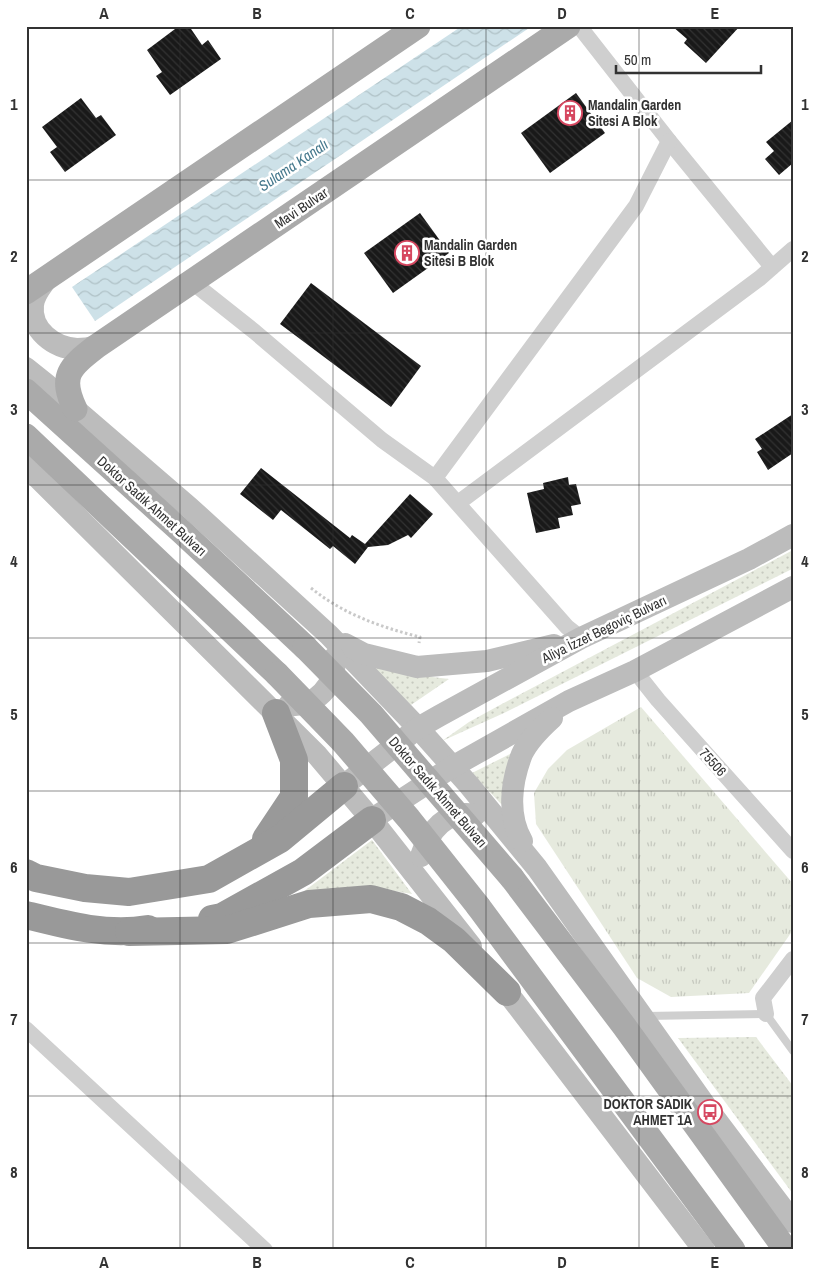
<svg xmlns="http://www.w3.org/2000/svg" width="819" height="1276" viewBox="0 0 819 1276" font-family="'Archivo Narrow',sans-serif">
<defs>
<pattern id="grass-dots" width="8" height="8" patternUnits="userSpaceOnUse" patternTransform="scale(1.25)"><rect width="8" height="8" fill="#e6eade"/><path d="M2 2h.1M6 6h.1" fill="none" stroke="#c6c9bf" stroke-width="1.8" stroke-linecap="round"/></pattern>
<pattern id="park-tufts" width="24" height="20" patternUnits="userSpaceOnUse" patternTransform="scale(1.25)"><rect width="24" height="20" fill="#e6eade"/><path d="M3 7l-1-3M5 7V3M7 7l1-3M15 17l-1-3M17 17v-4M19 17l1-3" fill="none" stroke="#c6c9bf"/></pattern>
<pattern id="water-waves" width="16" height="10" patternUnits="userSpaceOnUse" patternTransform="scale(1.25)"><rect width="16" height="10" fill="#cde1e8"/><path d="M0 5q4-4 8 0t8 0" fill="none" stroke="#b0c2c7"/></pattern>
<pattern id="building-back-hatch" width="6" height="6" patternUnits="userSpaceOnUse" patternTransform="scale(1.25)"><rect width="6" height="6" fill="#191919"/><path d="M-1 5l2 2M0 0l6 6M5-1l2 2" fill="none" stroke="#323232"/></pattern>
</defs>
<rect width="100%" height="100%" fill="#fff"/>
<g fill="url(#grass-dots)">
<path d="M 793,550 L 792,569 L 504,713 L 442,741 L 469,722 L 500,705 Z"/>
<path d="M 367,663 L 407,674 L 449,679 L 411,705 Z"/>
<path d="M 518,750 L 502,805 L 472,773 Z"/>
<path d="M 372,840 L 412,894 L 365,886 L 303,892 Z"/>
<path d="M 756,1037 L 793,1086 L 793,1194 L 678,1038 Z"/>
</g>
<path fill="url(#park-tufts)" d="M 641,707 L 793,884 L 793,930 L 749,993 L 671,997 L 637,978 L 536,824 L 534,793 L 548,769 L 567,750 Z"/>
<path fill="url(#water-waves)" d="M 462,26 L 532,26 L 95,321 L 72,287 Z"/>
<g fill="url(#building-back-hatch)">
<path d="M 179,26 L 189,26 L 202,45 L 208,40 L 221,59 L 170,95 L 156,76 L 162,72 L 147,50 Z"/>
<path d="M 672,26 L 740,26 L 706,63 L 684,43 L 687,39 Z"/>
<path d="M 576,93 L 605,133 L 550,173 L 521,133 Z"/>
<path d="M 81,98 L 96,118 L 101,115 L 116,135 L 65,172 L 50,152 L 57,147 L 42,127 Z"/>
<path d="M 793,120 L 793,163 L 779,175 L 765,159 L 774,151 L 766,142 Z"/>
<path d="M 420,213 L 449,253 L 393,293 L 364,253 Z"/>
<path d="M 311,283 L 421,366 L 391,407 L 280,324 Z"/>
<path d="M 793,414 L 793,453 L 768,470 L 757,452 L 762,449 L 755,439 Z"/>
<path d="M 261,468 L 350,538 L 352,535 L 365,544 L 410,494 L 433,514 L 411,538 L 408,535 L 388,545 L 368,547 L 355,564 L 333,546 L 330,549 L 281,510 L 273,520 L 240,494 Z"/>
<path d="M 568,477 L 569,485 L 576,484 L 581,504 L 571,506 L 573,515 L 558,518 L 560,528 L 536,533 L 527,493 L 544,489 L 543,483 Z"/>
</g>
<g fill="none" stroke-linecap="round" stroke-linejoin="round">
<path stroke="#c9c9c9" stroke-width="3" stroke-dasharray="2.5 2.5" stroke-linecap="butt" d="M 311,588 C 343,614 380,627 420,637 L 419,643"/>
<path stroke="#cfcfcf" stroke-width="8" d="M 646,1016 L 766,1014 L 793,1051"/>
<g stroke="#cfcfcf" stroke-width="16">
<path d="M 579,26 L 669,141 L 772,267"/>
<path d="M 192,282 L 255,332 L 382,440 L 435,478 L 567,627 L 581,638"/>
<path d="M 435,478 L 636,206 L 669,141"/>
<path d="M 458,503 L 760,278 L 793,249"/>
<path d="M 635,671 L 658,700 L 793,851"/>
<path d="M 766,1014 L 763,998 L 793,959"/>
<path d="M 26,1029 L 265,1250"/>
</g>
<g stroke="#bcbcbc" stroke-width="22">
<path d="M 48,277 C 42,286 34,294 33,305 C 30,330 54,348 77,349 C 84,349 90,348 97,346"/>
<path d="M 26,368 L 46,384 L 190,508 L 329,635 L 418,728 L 469,785 L 537,868 L 710,1112 L 793,1222"/>
<path d="M 26,466 L 317,755 L 372,820 L 471,946"/>
<path d="M 345,644 L 364,654 L 417,667 L 487,661 L 554,645"/>
<path d="M 289,705 C 314,708 338,685 334,658"/>
<path d="M 351,780 L 418,728 L 439,716 L 581,638 L 749,559 L 793,535"/>
<path d="M 380,814 L 452,767 L 569,701 L 635,671 L 793,587"/>
<path d="M 522,841 C 507,815 511,782 522,754 C 528,741 541,728 552,718"/>
<path d="M 421,856 C 429,831 446,809 475,815"/>
<path d="M 497,979 L 704,1250"/>
</g>
<g stroke="#aaa" stroke-width="25">
<path d="M 26,292 L 418,26"/>
<path d="M 26,391 L 183,533 L 305,647"/>
<path d="M 75,409 C 59,375 70,367 97,346 L 568,26"/>
<path d="M 26,436 L 277,674"/>
<path d="M 512,878 L 624,1026 L 786,1250"/>
<path d="M 478,906 L 733,1250"/>
</g>
<g stroke="#999" stroke-width="28">
<path d="M 266,839 L 294,797 L 294,760 L 276,713"/>
<path d="M 26,873 L 36,878 L 85,888 L 129,892 L 209,879 L 280,839 L 344,786"/>
<path d="M 26,915 C 66,925 107,936 148,929"/>
<path d="M 212,919 L 222,917 L 303,872 L 372,820"/>
<path d="M 129,932 L 227,930 L 309,904 L 371,899 L 401,907 L 428,921 L 454,940 L 507,992"/>
</g>
<g stroke="#aaa" stroke-width="25">
<path d="M 305,647 L 371,714 L 512,878"/>
<path d="M 277,674 L 343,742 L 409,819 L 478,906"/>
</g>
</g>
<path fill="none" stroke="#323232" stroke-width="1" stroke-opacity="0.55" d="M 180,26 L 180,1250M 333,26 L 333,1250M 486,26 L 486,1250M 639,26 L 639,1250M 26,180 L 793,180M 26,333 L 793,333M 26,485 L 793,485M 26,638 L 793,638M 26,791 L 793,791M 26,943 L 793,943M 26,1096 L 793,1096"/>
<defs>
<symbol id="building-ring" viewBox="-11 -11 22 22"><circle r="9.5" fill="#fff" stroke="#d64760" stroke-width="1.5"/><path d="M-4-6H4V6H1V3H-1V6H-4ZM-2.5-4.3h1.7v1.8h-1.7ZM.8-4.3h1.7v1.8H.8ZM-2.5-1h1.7V.8h-1.7ZM.8-1h1.7V.8H.8Z" fill="#d64760"/></symbol>
<symbol id="bus-ring" viewBox="-11 -11 22 22"><circle r="9.5" fill="#fff" stroke="#d64760" stroke-width="1.5"/><path d="M-5-6H5V4H4V6H2V4H-2V6H-4V4H-5ZM-3.5-4V0h7V-4ZM-3.5 1.2v1.5H-2V1.2ZM2 1.2v1.5H3.5V1.2Z" fill="#d64760"/></symbol>
</defs>
<g fill-rule="evenodd">
<use href="#building-ring" x="556" y="99" width="28" height="28"/>
<use href="#building-ring" x="393" y="239" width="28" height="28"/>
<use href="#bus-ring" x="696" y="1098" width="28" height="28"/>
</g>
<g text-anchor="middle" dominant-baseline="central" stroke-width="5" stroke-linejoin="round" paint-order="stroke">
<g font-size="14" font-weight="bold" fill="#323232" stroke="#fff" text-anchor="start">
<text x="588" y="105">Mandalin Garden<tspan x="588" dy="16">Sitesi A Blok</tspan></text>
<text x="424" y="245">Mandalin Garden<tspan x="424" dy="16">Sitesi B Blok</tspan></text>
<text x="692" y="1104" text-anchor="end">DOKTOR SADIK<tspan x="692" dy="16">AHMET 1A</tspan></text>
</g>
<g font-size="14" fill="#323232" stroke="#fff">
<text transform="translate(301 208) rotate(-34)">Mavi Bulvar</text>
<text transform="translate(152 506) rotate(42)">Doktor Sadık Ahmet Bulvarı</text>
<text transform="translate(604 629) rotate(-26)">Aliya İzzet Begoviç Bulvarı</text>
<text transform="translate(713 762) rotate(48)">75506</text>
<text transform="translate(438 792) rotate(49)">Doktor Sadık Ahmet Bulvarı</text>
</g>
<g font-size="15" font-style="italic" fill="#46798d" stroke="#fff">
<text transform="translate(293 165) rotate(-34)">Sulama Kanalı</text>
</g>
</g>
<rect width="819" height="1276" fill="none" stroke="#ffffff" stroke-width="55"/>
<path d="M616 65v8h145v-8" fill="none" stroke="#323232" stroke-width="2.5"/>
<text x="624" y="65" font-size="15" fill="#323232" stroke="#ffffff" stroke-width="4" paint-order="stroke">50 m</text>
<rect x="28" y="28" width="764" height="1220" fill="none" stroke="#323232" stroke-width="2"/>
<g font-size="16" text-anchor="middle" font-weight="bold" fill="#323232">
<text x="104" y="19">A</text>
<text x="257" y="19">B</text>
<text x="410" y="19">C</text>
<text x="562" y="19">D</text>
<text x="715" y="19">E</text>
<text x="14" y="110">1</text>
<text x="805" y="110">1</text>
<text x="14" y="262">2</text>
<text x="805" y="262">2</text>
<text x="14" y="415">3</text>
<text x="805" y="415">3</text>
<text x="14" y="567">4</text>
<text x="805" y="567">4</text>
<text x="14" y="720">5</text>
<text x="805" y="720">5</text>
<text x="14" y="873">6</text>
<text x="805" y="873">6</text>
<text x="14" y="1025">7</text>
<text x="805" y="1025">7</text>
<text x="14" y="1178">8</text>
<text x="805" y="1178">8</text>
<text x="104" y="1268">A</text>
<text x="257" y="1268">B</text>
<text x="410" y="1268">C</text>
<text x="562" y="1268">D</text>
<text x="715" y="1268">E</text>
</g>
</svg>
